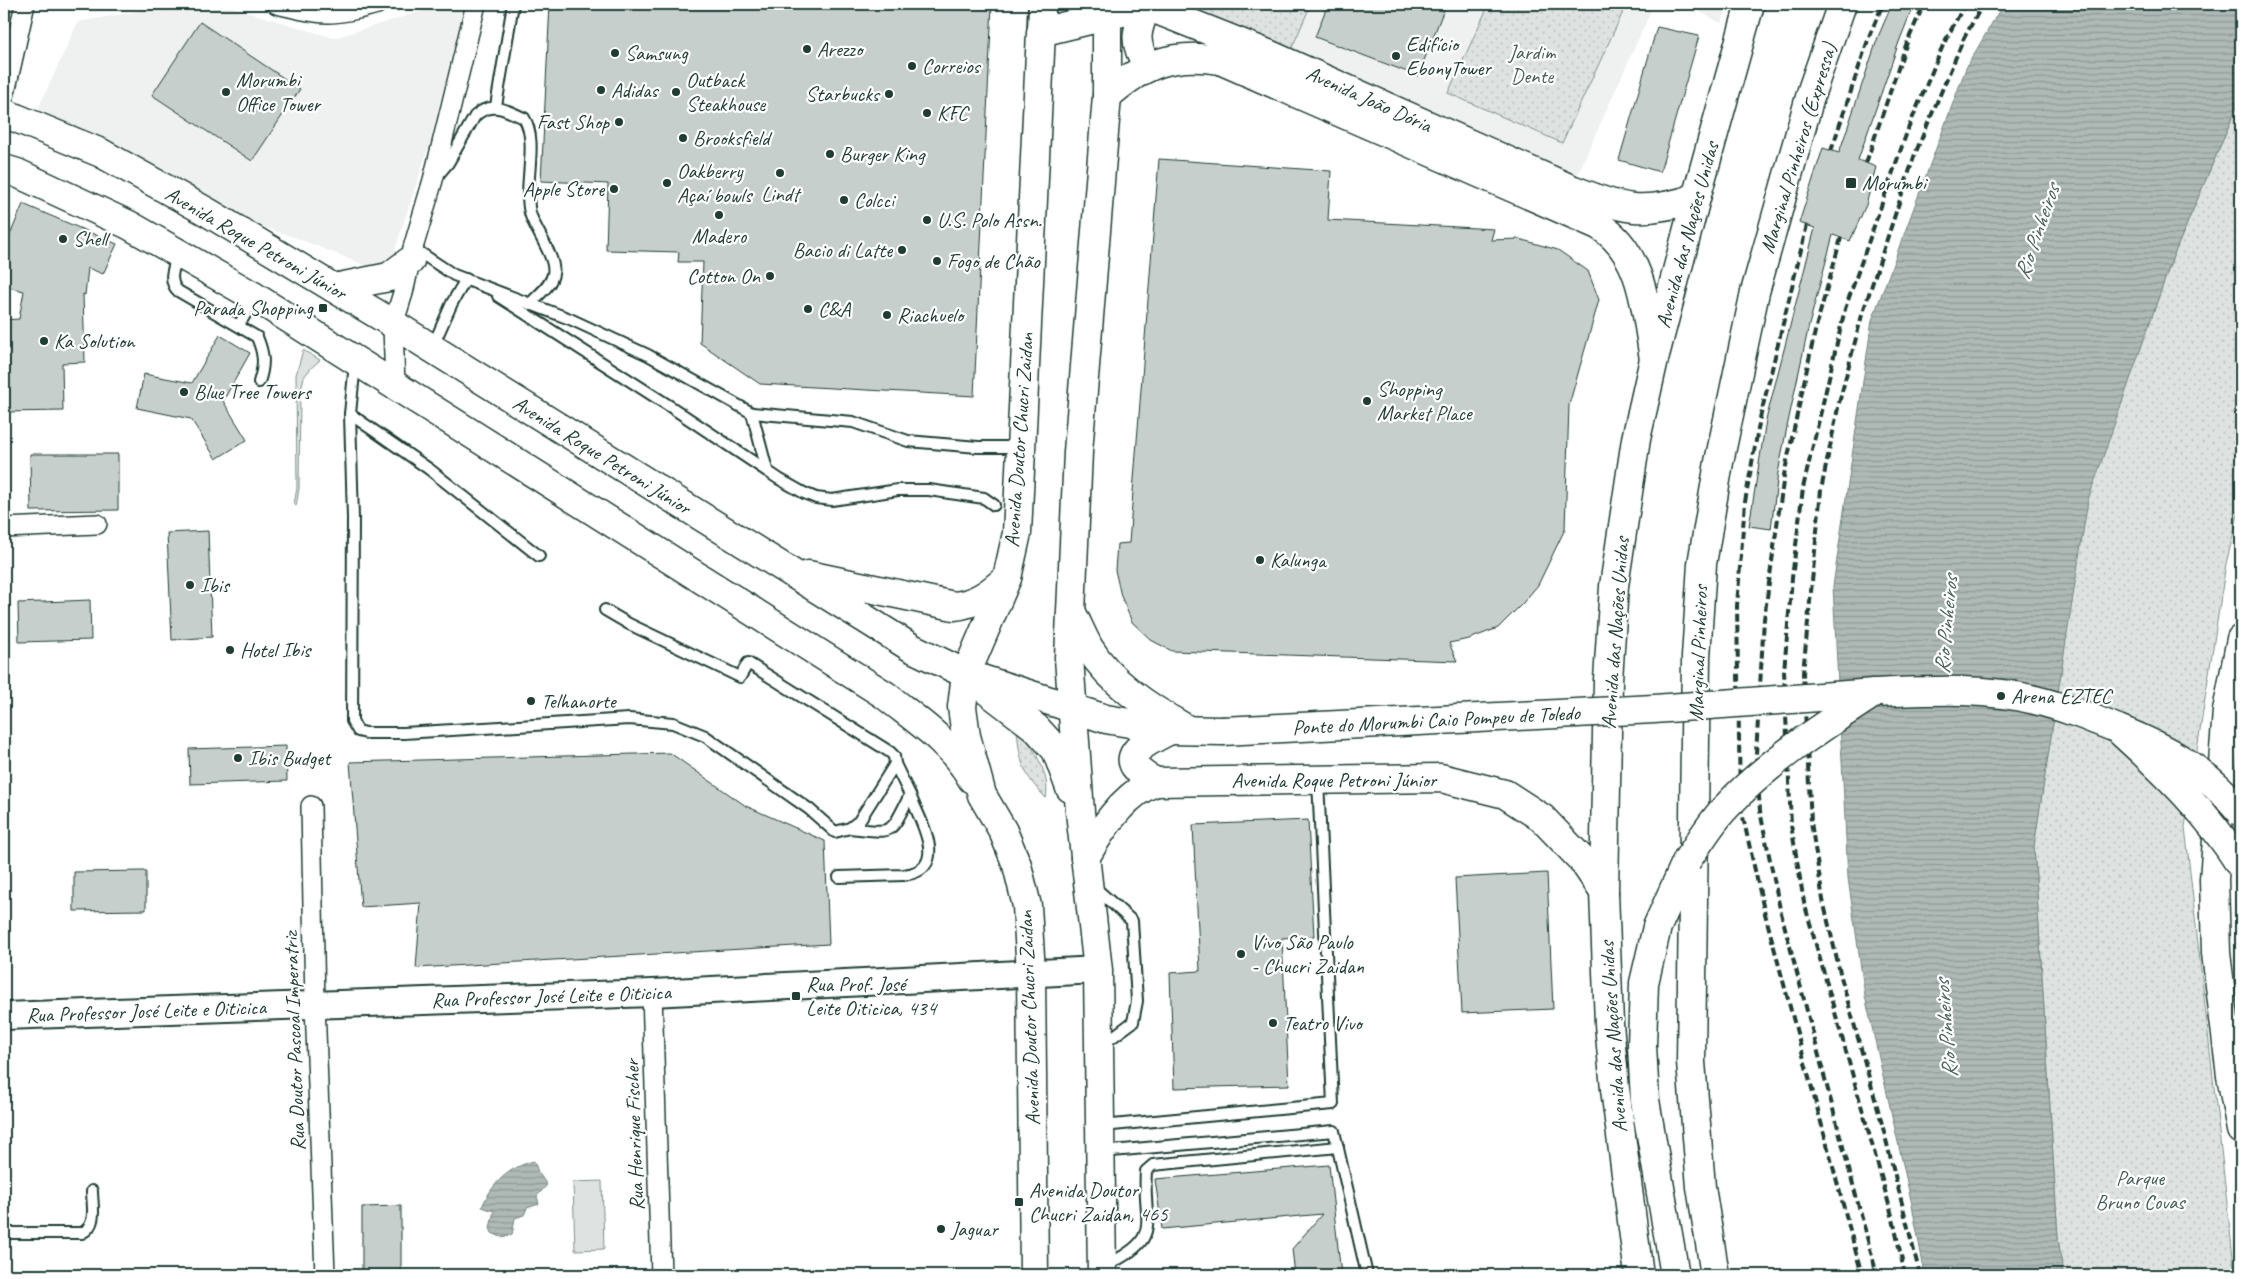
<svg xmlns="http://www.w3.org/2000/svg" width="2245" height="1279" viewBox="0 0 2245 1279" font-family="Caveat,sans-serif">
<defs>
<pattern id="grass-dots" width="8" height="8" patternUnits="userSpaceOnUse" patternTransform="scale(1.25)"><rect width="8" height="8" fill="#dee3e2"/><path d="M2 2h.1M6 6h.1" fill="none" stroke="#bec4c2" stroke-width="1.8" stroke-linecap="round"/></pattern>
<pattern id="water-rules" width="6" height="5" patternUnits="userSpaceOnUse" patternTransform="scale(1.25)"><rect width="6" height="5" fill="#afbab7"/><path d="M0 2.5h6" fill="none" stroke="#8e9896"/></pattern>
</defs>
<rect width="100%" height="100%" fill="#fff"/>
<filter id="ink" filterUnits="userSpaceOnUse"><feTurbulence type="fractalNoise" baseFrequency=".02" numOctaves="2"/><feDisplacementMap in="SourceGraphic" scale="10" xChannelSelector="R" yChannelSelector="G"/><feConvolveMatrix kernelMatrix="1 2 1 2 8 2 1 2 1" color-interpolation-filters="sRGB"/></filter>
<g filter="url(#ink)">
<g fill="#eef1f0">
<path d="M 179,4 L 222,4 L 334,38 L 445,4 L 464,4 L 430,142 L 387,274 L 299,239 L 212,209 L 201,208 L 38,109 L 78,22 Z"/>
<path d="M 1145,4 L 1654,4 L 1572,187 Z"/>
<path d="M 1685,4 L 1730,4 L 1721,23 Z"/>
</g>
<g fill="url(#grass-dots)" stroke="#7e908b">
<path d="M 1177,4 L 1311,4 L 1291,50 Z"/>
<path d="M 1489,4 L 1605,4 L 1623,12 L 1562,143 L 1448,93 Z"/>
<path d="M 2241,97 L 2241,503 L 2226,564 L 2185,827 L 2235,1275 L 2063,1275 L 2058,1238 L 2034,846 L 2087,500 L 2172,259 Z"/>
<path d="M 1021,729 C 1033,750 1051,773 1046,798 C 1023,775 1020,762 1017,731 Z"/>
</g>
<g fill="#dee3e2" stroke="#7e908b">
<path d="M 303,350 L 320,360 L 311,368 L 304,377 L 300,394 L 299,489 L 296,506 L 294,504 L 297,488 L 296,375 Z"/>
<path d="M 602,1181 L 604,1249 L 575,1250 L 573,1182 Z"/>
</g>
<g fill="url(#water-rules)" stroke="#758883">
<path d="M 2003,4 L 2241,4 L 2241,97 L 2172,259 L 2088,500 L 2034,846 L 2058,1238 L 2063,1275 L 1925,1275 L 1911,1200 L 1865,996 L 1848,878 L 1833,586 L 1872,320 L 1966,68 Z"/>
<path d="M 534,1161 L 538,1172 L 547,1185 L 537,1196 L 539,1204 L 527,1208 L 524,1215 L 515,1218 L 512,1235 L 501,1237 L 492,1233 L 490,1228 L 494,1211 L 482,1207 C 492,1183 509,1167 534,1161 Z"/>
</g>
<g fill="#c7cfcc" stroke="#1f3d34">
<path d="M 550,4 L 992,4 L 974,396 L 760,384 L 700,343 L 703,262 L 678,262 L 679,252 L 606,250 L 608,184 L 541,181 Z"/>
<path d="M 1328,4 L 1446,4 L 1418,76 L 1315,37 Z"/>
<path d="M 1892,4 L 1914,4 L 1899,42 L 1858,160 L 1876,167 L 1866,205 L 1850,241 L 1833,235 L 1809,325 L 1787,427 L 1778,473 L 1771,529 L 1749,526 L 1766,420 L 1815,228 L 1799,223 L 1823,148 L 1839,153 L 1878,37 Z"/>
<path d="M 200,22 L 300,89 L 252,161 L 152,95 Z"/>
<path d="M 1657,27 L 1699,36 L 1660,172 L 1619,160 Z"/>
<path d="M 1159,159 L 1331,171 L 1328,220 L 1494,229 L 1491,240 L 1519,239 L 1558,250 L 1588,271 L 1599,300 L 1569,405 L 1565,529 L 1538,585 L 1522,604 L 1498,628 L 1469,639 L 1449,643 L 1457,661 L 1172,651 L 1151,640 L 1132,622 L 1121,596 L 1115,570 L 1117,544 L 1129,543 Z"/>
<path d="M 23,204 L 117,244 L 103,274 L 88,268 L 85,295 L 83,294 L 85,362 L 62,363 L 63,411 L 5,412 L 4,320 L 19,319 L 24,291 L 4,286 L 4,249 Z"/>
<path d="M 220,335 L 250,353 L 223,401 L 247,440 L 216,459 L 191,419 L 137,408 L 144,374 L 192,383 Z"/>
<path d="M 30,454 L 118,454 L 118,510 L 31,511 Z"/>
<path d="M 208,531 L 212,637 L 172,640 L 167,533 Z"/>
<path d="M 90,600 L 91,640 L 19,642 L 18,603 Z"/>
<path d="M 286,746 L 287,781 L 190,784 L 189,749 Z"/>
<path d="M 670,753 L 746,806 L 825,841 L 829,944 L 416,968 L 421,903 L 361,907 L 350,762 Z"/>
<path d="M 1308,820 L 1314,936 L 1282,938 L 1289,1085 L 1174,1088 L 1170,973 L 1200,971 L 1193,825 Z"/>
<path d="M 146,871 L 146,910 L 74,911 L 74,872 Z"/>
<path d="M 1547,873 L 1553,1009 L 1462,1013 L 1455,878 Z"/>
<path d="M 1329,1165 L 1341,1275 L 1295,1275 L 1292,1249 L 1322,1214 L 1162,1229 L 1155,1179 Z"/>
<path d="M 401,1206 L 401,1275 L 362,1275 L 362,1207 Z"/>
</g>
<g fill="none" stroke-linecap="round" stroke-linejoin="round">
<defs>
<g id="lane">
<path d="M 496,106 L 513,4"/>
<path d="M 437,176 L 448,163 L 475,116 C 492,100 507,111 524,118 C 539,142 523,184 530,213 C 534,229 557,258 553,274 C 551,286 538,295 530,304"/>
<path d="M 413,248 L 454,275 L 570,319 L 648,355 L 752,413 L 853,422 L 908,441 L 978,447 L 1019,447"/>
<path d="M 178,254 C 174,267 167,280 178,291 L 257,337 C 264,354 265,364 259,382"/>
<path d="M 498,296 L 671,407 L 779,479 L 804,493 L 816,498 L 832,500 L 898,490 L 929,490 L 984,498 L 994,505"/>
<path d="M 239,325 L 255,298"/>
<path d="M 432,348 L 452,303 L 466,279"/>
<path d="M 355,363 L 350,414 L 353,518 L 352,721 L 358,731 L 366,733 L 404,733 L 629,719 L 673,723 L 705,736 L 809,809 L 835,832 L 850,828 L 859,821 L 895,764 L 894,756 L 890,752 L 748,663 L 740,677 L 629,624 L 605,610"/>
<path d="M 752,413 L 767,470"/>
<path d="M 350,414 L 429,469 L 539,556"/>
<path d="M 850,828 C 895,833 889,836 910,795 L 895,764"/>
<path d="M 839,877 L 904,875 C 951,869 920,821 910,795"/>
<path d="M 1093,886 L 1132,921 L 1137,1001 L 1133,1022 L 1102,1045"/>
<path d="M 1102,1126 L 1333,1104 L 1318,780"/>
<path d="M 1101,1152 L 1334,1131 L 1367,1275"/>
<path d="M 4,1233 L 82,1233 C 98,1225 92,1205 92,1191"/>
<path d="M 1103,1267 C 1166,1237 1142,1226 1146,1171 L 1153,1165 L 1338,1147"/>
</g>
<g id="street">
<path d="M 277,4 C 322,15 332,17 377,4"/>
<path d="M 4,97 L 25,4"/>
<path d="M 395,387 L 393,325 L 403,293 L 413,248 L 433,180 L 476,4"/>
<path d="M 4,528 L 97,524"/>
<path d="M 311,806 L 315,1004 L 325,1275"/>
<path d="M 652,993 L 661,1275"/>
</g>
<g id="secondary">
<path d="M 1041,32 L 1042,4"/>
<path d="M 4,1016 L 652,993 L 1098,970"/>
</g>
<g id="primary">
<path d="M 1145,4 L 1147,6 C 1136,30 1132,44 1149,67"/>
<path d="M 1107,96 C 1143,64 1172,52 1220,60 L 1598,225 C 1644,252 1646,312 1654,359"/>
<path d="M 4,113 L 101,153 L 209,213 L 382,317 L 912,648 L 966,674 L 1106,719 L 1170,730 L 1222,731"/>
<path d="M 4,169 L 17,173 L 129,225 L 255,297 L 885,695 C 916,720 952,743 972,779"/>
<path d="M 334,288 L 389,277 L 410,261"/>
<path d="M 808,575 L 954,606 C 976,604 990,593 1007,578"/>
<path d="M 1072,613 C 1078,625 1083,637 1089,648 C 1111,683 1148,707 1183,727"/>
<path d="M 977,683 L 1036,728 L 1056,750 L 1070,788"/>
<path d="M 1874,693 C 1927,691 1983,687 2035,700 C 2064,707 2091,718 2118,729"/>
<path d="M 1156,782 C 1110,759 1142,744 1170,730"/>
<path d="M 1085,858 C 1100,831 1125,792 1156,782 L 1441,778 L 1505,794 L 1542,818 L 1583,861 L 1604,892"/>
<path d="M 1034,1275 L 1031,973 L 1027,906 L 1017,865 L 1003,831 L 982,795 L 966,736 L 962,707 L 966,674 L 1007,578 L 1017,533 L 1041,32 L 1147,6 L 1268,54 L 1571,189 C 1623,209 1640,216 1696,198"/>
<path d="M 1102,1275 L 1098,970 L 1080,812 L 1069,658 L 1078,452 L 1107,96 L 1107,17"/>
</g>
<g id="highway">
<path d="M 2241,639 L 2227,711 L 2214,879 L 2216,953 L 2231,1076 L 2241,1130"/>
<path d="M 1639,1275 L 1615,1089 L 1609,1024 L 1604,892 L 1608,680 L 1614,586 L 1636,439 L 1654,359 L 1696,198 L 1750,4"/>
<path d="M 1675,1275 L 1645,1100 L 1642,1046 L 1644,983 L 1657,927 L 1687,860"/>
<path d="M 1715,1275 L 1701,1187 L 1691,1062 L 1696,657 L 1702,564 L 1719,462 L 1755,292 L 1812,90 L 1842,4"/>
</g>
</defs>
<use href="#lane" stroke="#1f3d34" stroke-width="14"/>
<use href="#street" stroke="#1f3d34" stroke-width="22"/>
<use href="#secondary" stroke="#1f3d34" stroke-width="30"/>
<use href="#primary" stroke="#1f3d34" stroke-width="31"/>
<use href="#highway" stroke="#1f3d34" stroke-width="31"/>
<use href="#lane" stroke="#fff" stroke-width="10"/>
<use href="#street" stroke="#fff" stroke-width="19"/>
<use href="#secondary" stroke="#fff" stroke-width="26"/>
<use href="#primary" stroke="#fff" stroke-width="28"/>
<use href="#highway" stroke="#fff" stroke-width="28"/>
<g stroke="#1f3d34" stroke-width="4" stroke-dasharray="8 4" stroke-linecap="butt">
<path d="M 1831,151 L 1870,34 L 1883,4"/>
<path d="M 1866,163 L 1906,45 L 1924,4"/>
<path d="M 1807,225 L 1760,418 L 1745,502 L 1737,606 L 1740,804 L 1764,910 L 1862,1275"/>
<path d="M 1841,238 L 1816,327 L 1784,475 L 1764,619 L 1756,754 L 1760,811 L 1780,909 L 1877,1275"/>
<path d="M 1905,1275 L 1893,1219 L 1804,902 L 1791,825 L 1784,671 L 1792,578 L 1803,488 L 1845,309 L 1908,129 L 1944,43 L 1965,4"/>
<path d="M 1920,1275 L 1882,1124 L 1841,977 L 1823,900 L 1811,822 L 1803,673 L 1821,490 L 1839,403 L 1862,315 L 1915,154 L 1964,38 L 1983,4"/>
</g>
<defs>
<g id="primary-bridge">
<path d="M 1222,731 L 1654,709 L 1874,693"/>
<path d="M 2121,732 C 2166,773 2209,814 2241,866"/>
</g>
<g id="highway-bridge">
<path d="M 2118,729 C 2168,749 2207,770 2241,812"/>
<path d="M 1687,860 C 1700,842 1711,822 1726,807 C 1769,761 1822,727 1874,693"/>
</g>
</defs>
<use href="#primary-bridge" stroke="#1f3d34" stroke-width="31" stroke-linecap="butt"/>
<use href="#highway-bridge" stroke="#1f3d34" stroke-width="31" stroke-linecap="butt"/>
<use href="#primary-bridge" stroke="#fff" stroke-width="28"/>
<use href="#highway-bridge" stroke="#fff" stroke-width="28"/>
</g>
</g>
<g fill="#1f3d34" stroke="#fff" stroke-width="2">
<circle cx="807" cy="49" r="5"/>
<circle cx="615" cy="53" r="5"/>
<circle cx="1396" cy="56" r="5"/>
<circle cx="912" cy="66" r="5"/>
<circle cx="601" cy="90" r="5"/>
<circle cx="226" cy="92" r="5"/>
<circle cx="676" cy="92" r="5"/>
<circle cx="889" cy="94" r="5"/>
<circle cx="927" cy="113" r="5"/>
<circle cx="619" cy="122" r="5"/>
<circle cx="683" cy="138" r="5"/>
<circle cx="830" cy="154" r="5"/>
<circle cx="780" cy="173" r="5"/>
<circle cx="667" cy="183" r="5"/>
<rect x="1845" y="177" width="12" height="12" rx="2.5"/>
<circle cx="614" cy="189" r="5"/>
<circle cx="844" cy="200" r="5"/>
<circle cx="719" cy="215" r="5"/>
<circle cx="927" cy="220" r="5"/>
<circle cx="63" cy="239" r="5"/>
<circle cx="902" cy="250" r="5"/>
<circle cx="937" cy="261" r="5"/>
<circle cx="770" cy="276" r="5"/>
<rect x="318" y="303" width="10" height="10" rx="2.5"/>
<circle cx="808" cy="309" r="5"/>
<circle cx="887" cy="315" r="5"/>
<circle cx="44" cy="341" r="5"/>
<circle cx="184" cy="392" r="5"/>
<circle cx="1367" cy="401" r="5"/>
<circle cx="1260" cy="560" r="5"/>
<circle cx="190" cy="585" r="5"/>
<circle cx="230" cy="650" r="5"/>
<circle cx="2001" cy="696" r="5"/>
<circle cx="531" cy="701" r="5"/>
<circle cx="238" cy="758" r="5"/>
<circle cx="1241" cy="954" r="5"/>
<rect x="791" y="991" width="10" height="10" rx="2.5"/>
<circle cx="1273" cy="1023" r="5"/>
<rect x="1014" y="1197" width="10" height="10" rx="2.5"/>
<circle cx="941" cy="1229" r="5"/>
</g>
<g text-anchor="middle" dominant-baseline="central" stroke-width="4.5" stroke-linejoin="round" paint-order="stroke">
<g font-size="21" fill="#1f3d34" stroke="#fff" text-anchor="start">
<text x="1406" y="44">Edifício<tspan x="1406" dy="24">EbonyTower</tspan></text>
<text x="817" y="49">Arezzo</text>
<text x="625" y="53">Samsung</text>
<text x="922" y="66">Correios</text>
<text x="236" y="80">Morumbi<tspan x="236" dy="24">Office Tower</tspan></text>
<text x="686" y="80">Outback<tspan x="686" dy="24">Steakhouse</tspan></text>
<text x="611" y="90">Adidas</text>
<text x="879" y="94" text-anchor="end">Starbucks</text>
<text x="937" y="113">KFC</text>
<text x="609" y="122" text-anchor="end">Fast Shop</text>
<text x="693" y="138">Brooksfield</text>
<text x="840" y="154">Burger King</text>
<text x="677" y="171">Oakberry<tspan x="677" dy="24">Açaí bowls</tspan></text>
<text x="1862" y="183">Morumbi</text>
<text x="604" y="189" text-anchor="end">Apple Store</text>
<text x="780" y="194" text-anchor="middle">Lindt</text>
<text x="854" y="200">Colcci</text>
<text x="937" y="220">U.S. Polo Assn.</text>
<text x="719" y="236" text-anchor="middle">Madero</text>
<text x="73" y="239">Shell</text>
<text x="892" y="250" text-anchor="end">Bacio di Latte</text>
<text x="947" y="261">Fogo de Chão</text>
<text x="760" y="276" text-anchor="end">Cotton On</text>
<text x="313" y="308" text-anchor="end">Parada Shopping</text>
<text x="818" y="309">C&amp;A</text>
<text x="897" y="315">Riachuelo</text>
<text x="54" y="341">Ka Solution</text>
<text x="1377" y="389">Shopping<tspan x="1377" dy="24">Market Place</tspan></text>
<text x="194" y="392">Blue Tree Towers</text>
<text x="1270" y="560">Kalunga</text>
<text x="200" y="585">Ibis</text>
<text x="240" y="650">Hotel Ibis</text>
<text x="2011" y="696">Arena EZTEC</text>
<text x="541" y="701">Telhanorte</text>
<text x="248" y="758">Ibis Budget</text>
<text x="1251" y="942">Vivo São Paulo<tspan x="1251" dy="24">- Chucri Zaidan</tspan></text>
<text x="806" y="984">Rua Prof. José<tspan x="806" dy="24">Leite Oiticica, 434</tspan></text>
<text x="1283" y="1023">Teatro Vivo</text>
<text x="1029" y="1190">Avenida Doutor<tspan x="1029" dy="24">Chucri Zaidan, 465</tspan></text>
<text x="951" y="1229">Jaguar</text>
</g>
<g font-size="21" fill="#455e57" stroke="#fff">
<text x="1532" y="52">Jardim<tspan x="1532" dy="24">Dente</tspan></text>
<text x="2140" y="1178">Parque<tspan x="2140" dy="24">Bruno Covas</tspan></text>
</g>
<g font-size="21" fill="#1f3d34" stroke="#fff">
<text transform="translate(1369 99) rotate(24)">Avenida João Dória</text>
<text transform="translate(1798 148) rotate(-73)">Marginal Pinheiros (Expressa)</text>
<text transform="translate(1687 235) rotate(-75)">Avenida das Nações Unidas</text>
<text transform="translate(256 243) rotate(30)">Avenida Roque Petroni Júnior</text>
<text transform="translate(1019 440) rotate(-86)">Avenida Doutor Chucri Zaidan</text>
<text transform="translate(602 455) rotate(32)">Avenida Roque Petroni Júnior</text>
<text transform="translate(1615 633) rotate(-86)">Avenida das Nações Unidas</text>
<text transform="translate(1698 653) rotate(-88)">Marginal Pinheiros</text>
<text transform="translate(1436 720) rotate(-3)">Ponte do Morumbi Caio Pompeu de Toledo</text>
<text x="1334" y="780">Avenida Roque Petroni Júnior</text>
<text transform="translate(551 996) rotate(-2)">Rua Professor José Leite e Oiticica</text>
<text transform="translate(146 1011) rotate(-2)">Rua Professor José Leite e Oiticica</text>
<text transform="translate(1029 1018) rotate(-92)">Avenida Doutor Chucri Zaidan</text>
<text transform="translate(1613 1037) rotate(-94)">Avenida das Nações Unidas</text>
<text transform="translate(294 1041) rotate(-92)">Rua Doutor Pascoal Imperatriz</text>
<text transform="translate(634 1135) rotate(-92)">Rua Henrique Fischer</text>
</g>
<g font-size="22" font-style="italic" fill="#4a625b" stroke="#fff">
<text transform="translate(2037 232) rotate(-71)">Rio Pinheiros</text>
<text transform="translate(1946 625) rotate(-85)">Rio Pinheiros</text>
<text transform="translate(1946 1029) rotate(-95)">Rio Pinheiros</text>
</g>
</g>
<rect width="2245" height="1279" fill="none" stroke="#fff" stroke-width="20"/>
<rect x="10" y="10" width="2225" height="1259" fill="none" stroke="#1f3d34" stroke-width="2" filter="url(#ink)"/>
</svg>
